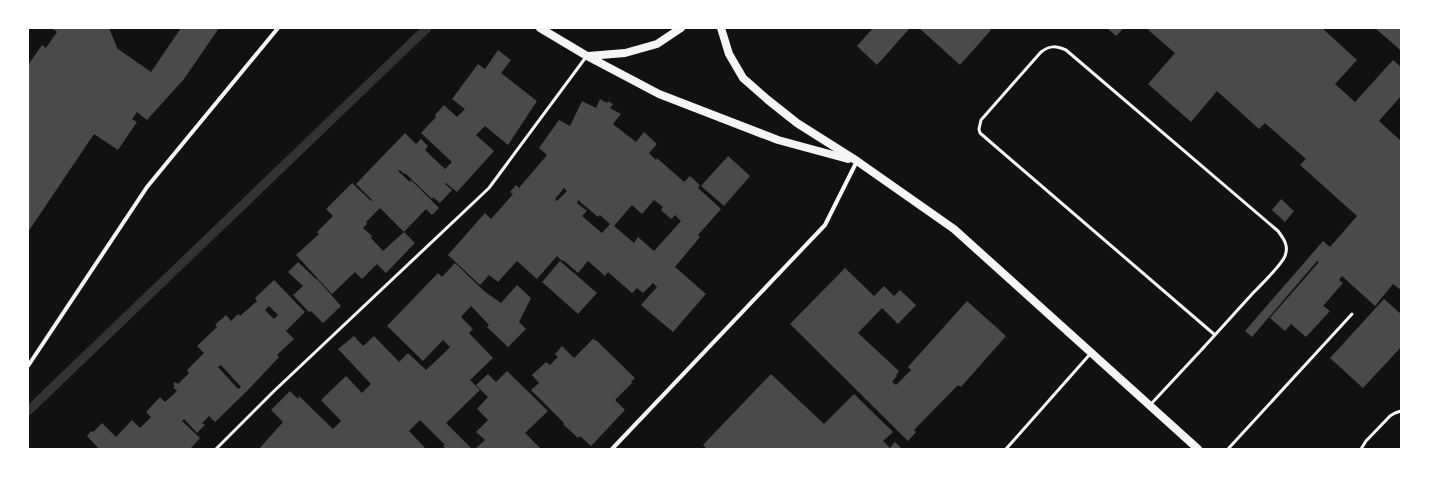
<svg xmlns="http://www.w3.org/2000/svg" width="1429" height="477" viewBox="0 0 1429 477" font-family="'Golos Text',sans-serif">
<rect width="100%" height="100%" fill="#111"/>
<g fill="none" stroke-linecap="round" stroke-linejoin="round">
<path stroke="#333" stroke-width="9" d="M 28,411 L 427,28"/>
</g>
<g fill="#4a4a4a" fill-rule="evenodd">
<path d="M 51,28 L 109,28 L 118,50 L 118,49 L 151,72 L 181,28 L 219,28 L 184,79 L 147,120 L 137,112 L 132,119 L 137,122 L 118,150 L 94,134 L 28,232 L 28,65 L 42,45 L 46,48 L 57,32 Z"/>
<path d="M 873,28 L 910,28 L 877,65 L 857,46 Z"/>
<path d="M 919,28 L 989,28 L 991,30 L 960,65 Z"/>
<path d="M 1107,28 L 1124,28 L 1116,36 Z"/>
<path d="M 1146,28 L 1322,28 L 1357,60 L 1335,84 L 1355,102 L 1393,60 L 1401,67 L 1401,96 L 1379,121 L 1401,141 L 1401,290 L 1393,284 L 1375,306 L 1342,276 L 1339,280 L 1343,283 L 1323,306 L 1330,311 L 1306,337 L 1291,324 L 1285,331 L 1270,318 L 1319,262 L 1317,261 L 1252,337 L 1245,331 L 1323,241 L 1330,247 L 1357,216 L 1300,165 L 1306,159 L 1265,123 L 1259,129 L 1217,91 L 1191,122 L 1148,84 L 1175,53 Z"/>
<path d="M 1375,28 L 1401,28 L 1401,51 L 1398,48 Z"/>
<path d="M 498,50 L 511,60 L 501,73 L 537,101 L 508,145 L 485,126 L 476,135 L 494,151 L 457,192 L 446,183 L 445,184 L 452,190 L 440,203 L 433,197 L 432,199 L 405,173 L 404,174 L 400,170 L 398,171 L 410,182 L 411,180 L 439,208 L 432,215 L 426,209 L 404,232 L 415,243 L 386,273 L 377,264 L 362,279 L 355,272 L 332,294 L 296,255 L 319,234 L 317,232 L 333,216 L 326,209 L 352,183 L 371,201 L 372,200 L 356,184 L 405,133 L 416,144 L 421,139 L 428,146 L 425,150 L 445,169 L 452,162 L 421,133 L 436,117 L 435,115 L 444,105 L 457,117 L 465,109 L 452,99 L 478,64 L 485,69 ZM 380,208 L 404,232 L 383,251 L 371,238 L 372,236 L 363,228 L 367,224 L 366,222 Z"/>
<path d="M 600,99 L 607,103 L 608,101 L 613,104 L 610,108 L 621,114 L 613,124 L 636,142 L 644,132 L 657,144 L 649,153 L 656,160 L 657,158 L 684,182 L 690,176 L 700,185 L 698,188 L 721,209 L 698,235 L 700,237 L 675,267 L 706,294 L 673,332 L 641,305 L 657,287 L 653,283 L 643,293 L 637,288 L 632,293 L 608,272 L 605,276 L 588,261 L 578,273 L 563,260 L 562,261 L 557,256 L 537,279 L 517,261 L 498,282 L 489,275 L 480,285 L 448,255 L 485,213 L 491,219 L 513,194 L 510,192 L 516,185 L 519,188 L 547,155 L 539,148 L 559,120 L 570,126 L 582,101 L 596,108 ZM 564,188 L 567,191 L 557,201 L 555,199 ZM 578,200 L 598,217 L 600,215 L 610,224 L 602,233 L 582,216 L 587,211 L 577,203 ZM 654,200 L 663,207 L 661,210 L 671,219 L 675,215 L 681,221 L 654,251 L 638,237 L 634,243 L 614,226 L 632,205 L 642,214 Z"/>
<path d="M 728,156 L 750,176 L 724,206 L 701,186 Z"/>
<path d="M 1281,199 L 1294,211 L 1285,222 L 1272,210 Z"/>
<path d="M 560,261 L 597,293 L 578,314 L 542,282 Z"/>
<path d="M 298,262 L 317,280 L 317,279 L 341,306 L 323,323 L 311,311 L 309,312 L 293,295 L 303,286 L 288,272 Z"/>
<path d="M 455,263 L 484,291 L 501,303 L 517,285 L 531,298 L 519,322 L 526,329 L 508,347 L 487,327 L 489,325 L 471,306 L 461,317 L 473,329 L 469,333 L 493,358 L 470,380 L 480,390 L 446,423 L 472,449 L 446,449 L 443,446 L 445,445 L 420,420 L 409,431 L 426,449 L 259,449 L 283,422 L 271,410 L 290,391 L 298,399 L 299,396 L 333,429 L 341,421 L 321,400 L 346,376 L 362,393 L 371,384 L 338,349 L 354,336 L 363,346 L 374,336 L 399,362 L 408,353 L 426,370 L 444,353 L 450,347 L 443,340 L 423,361 L 387,326 L 438,273 L 442,277 Z"/>
<path d="M 845,268 L 874,296 L 884,286 L 894,296 L 900,290 L 916,305 L 898,324 L 882,308 L 858,333 L 899,371 L 896,375 L 897,376 L 892,382 L 896,385 L 911,370 L 908,367 L 967,301 L 1006,336 L 961,387 L 958,385 L 914,430 L 916,432 L 908,441 L 790,324 Z"/>
<path d="M 274,280 L 305,312 L 286,331 L 294,339 L 277,355 L 279,357 L 246,392 L 215,422 L 209,416 L 202,423 L 205,425 L 197,433 L 184,419 L 182,421 L 200,438 L 190,449 L 99,449 L 87,436 L 91,431 L 93,432 L 102,423 L 116,437 L 132,420 L 140,428 L 151,417 L 146,412 L 160,397 L 165,402 L 177,391 L 173,387 L 175,386 L 173,384 L 175,382 L 178,384 L 189,373 L 187,370 L 204,353 L 197,346 L 217,327 L 215,325 L 226,315 L 231,321 L 238,314 L 240,316 L 257,301 L 255,298 ZM 269,306 L 278,315 L 274,319 L 265,310 ZM 221,365 L 241,387 L 238,389 L 218,367 Z"/>
<path d="M 1384,299 L 1401,314 L 1401,347 L 1363,388 L 1330,358 Z"/>
<path d="M 593,339 L 597,341 L 635,378 L 631,382 L 632,383 L 615,400 L 625,410 L 591,446 L 580,436 L 578,438 L 563,424 L 564,423 L 531,390 L 539,383 L 532,375 L 546,362 L 550,365 L 558,357 L 555,354 L 562,346 L 574,358 Z"/>
<path d="M 507,371 L 548,411 L 525,433 L 541,449 L 475,449 L 485,440 L 476,432 L 488,420 L 477,409 L 488,397 L 476,385 L 488,374 L 496,382 Z"/>
<path d="M 771,374 L 824,424 L 854,394 L 893,432 L 883,441 L 890,448 L 895,442 L 901,448 L 707,449 L 703,445 Z"/>
</g>
<g fill="none" stroke-linecap="round" stroke-linejoin="round">
<g stroke="#f5f5f5" stroke-width="3">
<path d="M 1151,404 C 1185,368 1219,331 1253,293 C 1260,286 1282,264 1285,256 C 1289,246 1284,239 1278,231 L 1066,50 C 1056,46 1050,45 1041,52 L 981,120 L 979,129 L 980,133 L 1215,335"/>
<path d="M 216,449 L 273,392 L 489,188 L 586,57"/>
<path d="M 1006,449 L 1091,353"/>
<path d="M 1228,449 L 1352,314"/>
<path d="M 1361,449 L 1366,441 L 1390,416 L 1395,413 L 1401,411"/>
</g>
<g stroke="#f5f5f5" stroke-width="4">
<path d="M 28,366 L 147,187 L 278,28"/>
<path d="M 612,449 L 825,225 L 857,161"/>
</g>
<g stroke="#f5f5f5" stroke-width="8">
<path d="M 540,28 L 587,56 L 659,94 L 778,140 L 848,159"/>
<path d="M 721,28 L 729,54 L 743,78 L 768,100 L 797,123 L 857,161 L 954,229 L 1198,449"/>
<path d="M 588,56 L 625,53 L 657,44 L 681,28"/>
</g>
</g>
<rect width="1429" height="477" fill="none" stroke="#ffffff" stroke-width="58"/>
</svg>
